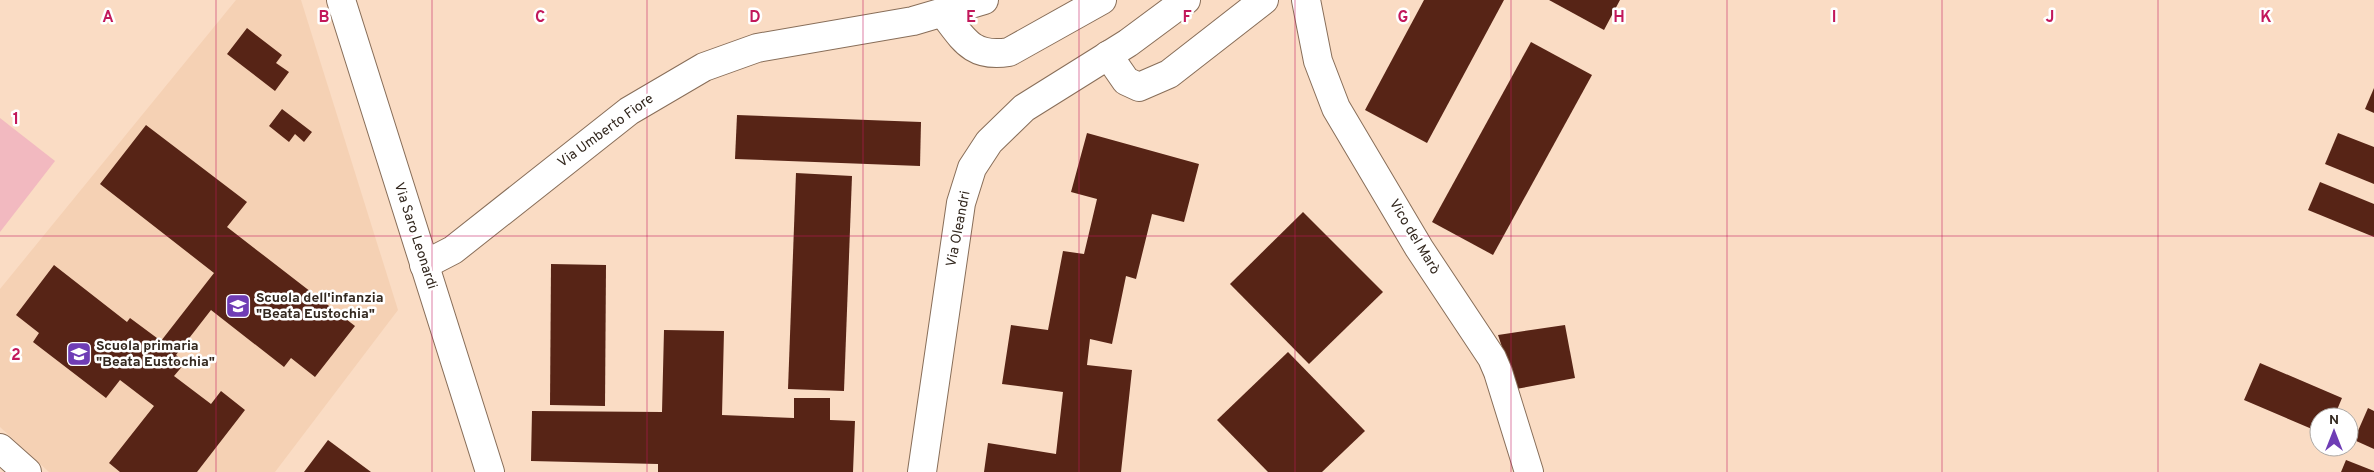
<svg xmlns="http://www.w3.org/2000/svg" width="2374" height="472" viewBox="0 0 2374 472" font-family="Overpass,sans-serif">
<rect width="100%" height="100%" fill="#fadcc4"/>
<path fill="#f5d1b4" d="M 236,0 L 301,0 L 398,310 L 275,472 L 49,472 L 0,427 L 0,289 Z"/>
<path fill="#f2b9c0" d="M 0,118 L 55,161 L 0,232 Z"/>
<g fill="#572416">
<path d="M 1424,0 L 1504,0 L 1427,143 L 1365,110 Z"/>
<path d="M 1549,0 L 1620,0 L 1604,30 Z"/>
<path d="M 247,28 L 282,55 L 276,63 L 289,72 L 275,91 L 227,54 Z"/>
<path d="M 1531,42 L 1592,75 L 1493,255 L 1432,222 Z"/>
<path d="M 2374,88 L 2374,113 L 2365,109 Z"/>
<path d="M 282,109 L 312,132 L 304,142 L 295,134 L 289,142 L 269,126 Z"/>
<path d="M 737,115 L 921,122 L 920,166 L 735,159 Z"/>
<path d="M 146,125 L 247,202 L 227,227 L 355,326 L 315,377 L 291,358 L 284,367 L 211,310 L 176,355 L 185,363 L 174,376 L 211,404 L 221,391 L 245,410 L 197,472 L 120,472 L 109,463 L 154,406 L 120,380 L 106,398 L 33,342 L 39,333 L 16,315 L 54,265 L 127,322 L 130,318 L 161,341 L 214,273 L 100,184 Z"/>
<path d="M 1087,133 L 1199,164 L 1184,222 L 1152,214 L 1136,279 L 1126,276 L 1112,344 L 1090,339 L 1087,365 L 1132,370 L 1121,472 L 984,472 L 988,443 L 1056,454 L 1063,392 L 1002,384 L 1011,325 L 1048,330 L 1063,251 L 1084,254 L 1097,199 L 1071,192 Z"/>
<path d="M 2338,133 L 2374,147 L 2374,184 L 2325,164 Z"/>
<path d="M 796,173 L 852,176 L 844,391 L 788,389 Z"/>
<path d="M 2320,182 L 2374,204 L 2374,237 L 2308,210 Z"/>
<path d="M 1303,212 L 1383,292 L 1309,364 L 1230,284 Z"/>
<path d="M 551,264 L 606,265 L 605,406 L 550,405 Z"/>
<path d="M 1565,325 L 1575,378 L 1516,389 L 1498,335 Z"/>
<path d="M 664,330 L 724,331 L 722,415 L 794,418 L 794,398 L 830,398 L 830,420 L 855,421 L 853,472 L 658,472 L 658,464 L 531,461 L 532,411 L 662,412 Z"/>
<path d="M 1288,352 L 1365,431 L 1322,472 L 1268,472 L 1217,420 Z"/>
<path d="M 2260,363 L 2342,398 L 2334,417 L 2319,417 L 2319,432 L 2244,400 Z"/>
<path d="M 2368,408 L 2374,411 L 2374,449 L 2354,440 Z"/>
<path d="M 328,440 L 371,472 L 304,472 Z"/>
<path d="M 2346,460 L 2374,471 L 2374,472 L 2341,472 Z"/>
</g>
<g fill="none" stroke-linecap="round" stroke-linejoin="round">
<defs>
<g id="minor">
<path d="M 341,0 L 490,472"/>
<path d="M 1306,0 L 1318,61 L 1336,108 L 1419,248 L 1492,358 L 1498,372 L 1529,472"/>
<path d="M 943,13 C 964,40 972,58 1009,52 L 1102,0"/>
<path d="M 1108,55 L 1126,81 L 1139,87 L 1169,74 L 1264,0"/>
<path d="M 424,265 L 453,250 L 629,111 L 704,67 L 757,48 L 913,21 L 984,0"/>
<path d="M 0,448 L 27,472"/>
<path d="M 922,472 L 961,203 L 972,168 L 989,142 L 1024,108 L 1128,43 L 1186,0"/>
</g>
</defs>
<use href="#minor" stroke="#886e59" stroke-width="30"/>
<use href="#minor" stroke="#fff" stroke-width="28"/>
</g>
<path fill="none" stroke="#c2185b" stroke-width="1" stroke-opacity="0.55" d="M 216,0 L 216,472M 432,0 L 432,472M 647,0 L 647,472M 863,0 L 863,472M 1079,0 L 1079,472M 1295,0 L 1295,472M 1511,0 L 1511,472M 1727,0 L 1727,472M 1942,0 L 1942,472M 2158,0 L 2158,472M 0,236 L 2374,236"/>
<defs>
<symbol id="school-square" viewBox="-11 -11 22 22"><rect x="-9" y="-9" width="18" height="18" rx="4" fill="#6f3db5" stroke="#fff"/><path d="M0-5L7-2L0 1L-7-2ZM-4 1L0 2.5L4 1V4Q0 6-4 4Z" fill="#fff"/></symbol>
</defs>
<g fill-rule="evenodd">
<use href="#school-square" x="224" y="292" width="28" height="28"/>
<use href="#school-square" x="65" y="340" width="28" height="28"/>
</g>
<g text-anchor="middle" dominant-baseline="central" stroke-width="5" stroke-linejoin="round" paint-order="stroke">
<g font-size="14" fill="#33281f" stroke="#fff">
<text transform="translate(606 131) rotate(-36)">Via Umberto Fiore</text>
<text transform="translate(959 229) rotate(-79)">Via Oleandri</text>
<text transform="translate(415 236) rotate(72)">Via Saro Leonardi</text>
<text transform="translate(1414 237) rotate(59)">Vico del Marò</text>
</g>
<g font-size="14" font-weight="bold" fill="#33281f" stroke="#fff" text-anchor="start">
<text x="256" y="298">Scuola dell'infanzia<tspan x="256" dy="16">"Beata Eustochia"</tspan></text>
<text x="96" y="346">Scuola primaria<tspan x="96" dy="16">"Beata Eustochia"</tspan></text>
</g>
</g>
<g font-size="16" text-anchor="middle" font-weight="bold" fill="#c2185b" stroke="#fff" stroke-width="5" stroke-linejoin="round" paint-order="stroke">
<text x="108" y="22">A</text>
<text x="324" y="22">B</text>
<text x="540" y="22">C</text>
<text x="755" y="22">D</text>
<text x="971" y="22">E</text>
<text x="1187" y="22">F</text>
<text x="1403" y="22">G</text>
<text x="1619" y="22">H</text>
<text x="1834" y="22">I</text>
<text x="2050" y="22">J</text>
<text x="2266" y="22">K</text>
<text x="16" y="124">1</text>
<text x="16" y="360">2</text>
</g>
<g transform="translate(2334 432)"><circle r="24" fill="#ffffff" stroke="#ada9a5"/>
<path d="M0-4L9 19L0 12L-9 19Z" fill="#6f3db5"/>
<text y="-8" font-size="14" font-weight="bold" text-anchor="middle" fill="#33281f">N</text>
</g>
</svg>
